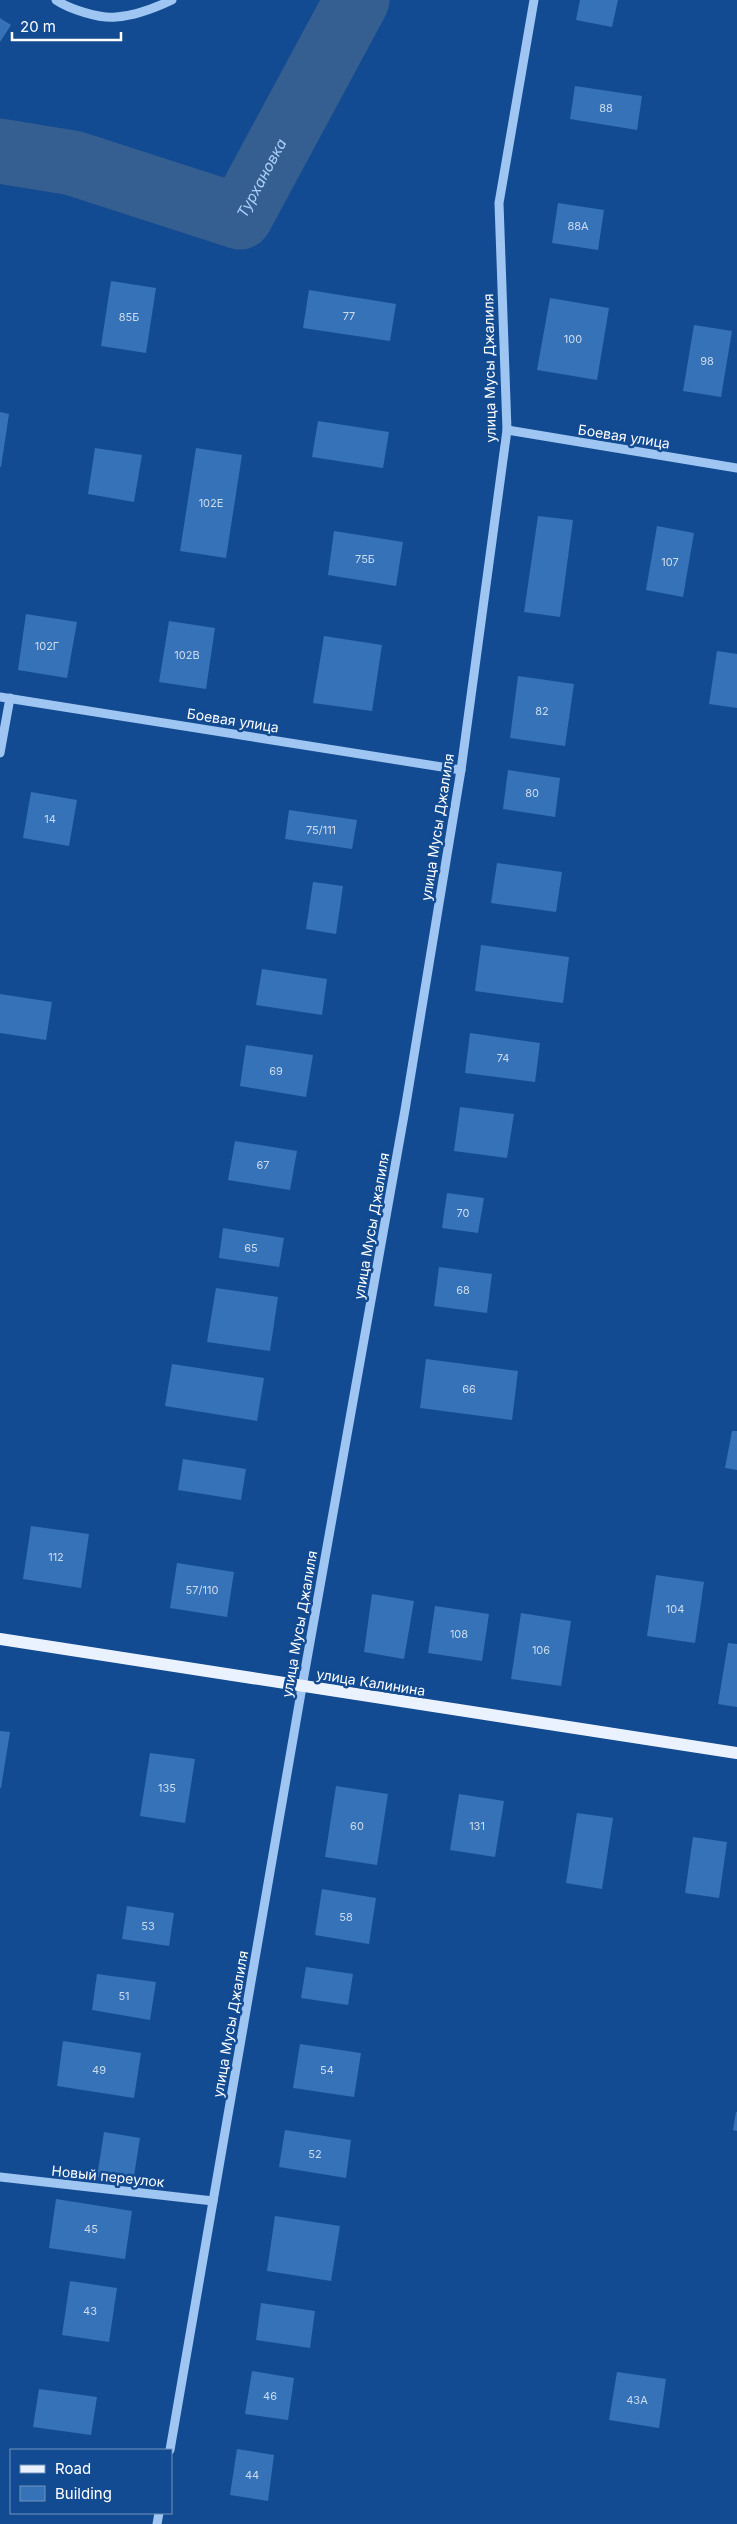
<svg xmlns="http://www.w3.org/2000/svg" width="737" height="2524" viewBox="0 0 737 2524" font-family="Inter,sans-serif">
<rect width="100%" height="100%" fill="#124b91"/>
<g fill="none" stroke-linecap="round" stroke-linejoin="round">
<path stroke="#355f91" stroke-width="65" id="s1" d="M 0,151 L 73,163 L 240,217 L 357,0"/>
</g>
<g fill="#3672b8">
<path d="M 580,0 L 618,0 L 612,27 L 576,20 Z"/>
<path d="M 0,18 L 11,25 L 0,42 Z"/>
<path d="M 575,86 L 642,96 L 637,130 L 570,119 Z"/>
<path d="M 558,203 L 604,210 L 598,250 L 552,243 Z"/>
<path d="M 111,281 L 156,288 L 146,353 L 101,346 Z"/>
<path d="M 309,290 L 396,304 L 390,341 L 303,328 Z"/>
<path d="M 550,298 L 609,308 L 597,380 L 537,370 Z"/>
<path d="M 694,325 L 732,331 L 721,397 L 683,391 Z"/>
<path d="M 0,412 L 9,414 L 1,467 L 0,467 Z"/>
<path d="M 318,421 L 389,432 L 383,468 L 312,457 Z"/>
<path d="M 95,448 L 142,455 L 134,502 L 88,494 Z"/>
<path d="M 196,448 L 242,455 L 226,558 L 180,551 Z"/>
<path d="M 538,516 L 573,520 L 560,617 L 524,612 Z"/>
<path d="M 657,526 L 694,533 L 683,597 L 646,590 Z"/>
<path d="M 334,531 L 403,542 L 396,586 L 328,575 Z"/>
<path d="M 26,614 L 77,622 L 67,678 L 18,670 Z"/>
<path d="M 169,621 L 215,628 L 206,689 L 159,682 Z"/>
<path d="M 324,636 L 382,645 L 372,711 L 313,703 Z"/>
<path d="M 717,651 L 737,654 L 737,708 L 709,704 Z"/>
<path d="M 518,676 L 574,684 L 565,746 L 510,738 Z"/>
<path d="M 508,770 L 560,778 L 555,817 L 503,809 Z"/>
<path d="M 31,792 L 77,800 L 69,846 L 23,838 Z"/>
<path d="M 289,810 L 357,820 L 352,849 L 285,839 Z"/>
<path d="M 497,863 L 562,872 L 556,912 L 491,903 Z"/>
<path d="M 313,882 L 343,886 L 336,934 L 306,929 Z"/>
<path d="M 481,945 L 569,957 L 563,1003 L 475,991 Z"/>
<path d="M 262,969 L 327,979 L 322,1015 L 256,1005 Z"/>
<path d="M 0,994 L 52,1002 L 46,1040 L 0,1033 Z"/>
<path d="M 470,1033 L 540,1043 L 535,1082 L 465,1073 Z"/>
<path d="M 246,1045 L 313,1055 L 306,1097 L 240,1086 Z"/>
<path d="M 460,1107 L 514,1114 L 507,1158 L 454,1151 Z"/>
<path d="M 235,1141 L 297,1151 L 290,1190 L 228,1180 Z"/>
<path d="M 447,1193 L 484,1198 L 478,1233 L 442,1228 Z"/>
<path d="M 223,1228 L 284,1238 L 279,1267 L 219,1258 Z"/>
<path d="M 439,1267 L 492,1274 L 487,1313 L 434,1306 Z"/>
<path d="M 216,1288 L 278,1297 L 270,1351 L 207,1342 Z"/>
<path d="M 426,1359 L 518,1371 L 512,1420 L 420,1408 Z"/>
<path d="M 172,1364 L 264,1378 L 257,1421 L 165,1406 Z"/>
<path d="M 732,1431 L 737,1431 L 737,1470 L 725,1468 Z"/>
<path d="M 183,1459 L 246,1469 L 241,1500 L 178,1490 Z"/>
<path d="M 31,1526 L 89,1534 L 81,1588 L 23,1579 Z"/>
<path d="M 177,1563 L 234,1572 L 227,1617 L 170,1608 Z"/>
<path d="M 656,1575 L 704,1582 L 695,1643 L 647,1636 Z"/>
<path d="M 372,1594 L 414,1601 L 404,1659 L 364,1652 Z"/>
<path d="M 435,1606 L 489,1614 L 482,1661 L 428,1653 Z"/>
<path d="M 521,1613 L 571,1621 L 561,1686 L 511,1679 Z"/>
<path d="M 728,1643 L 737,1644 L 737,1707 L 718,1704 Z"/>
<path d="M 0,1731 L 10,1732 L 1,1788 L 0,1788 Z"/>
<path d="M 150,1753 L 195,1759 L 185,1823 L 140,1816 Z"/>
<path d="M 336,1786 L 388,1794 L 377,1865 L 325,1857 Z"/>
<path d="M 459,1794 L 504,1801 L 495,1857 L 450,1850 Z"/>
<path d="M 577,1813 L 613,1818 L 602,1889 L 566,1883 Z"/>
<path d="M 693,1837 L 727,1842 L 719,1898 L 685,1893 Z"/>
<path d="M 322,1889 L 376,1898 L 369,1944 L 315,1935 Z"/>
<path d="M 127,1906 L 174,1913 L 169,1946 L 122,1939 Z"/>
<path d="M 306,1967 L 353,1974 L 348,2005 L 301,1998 Z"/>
<path d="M 97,1974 L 156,1982 L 150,2020 L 92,2010 Z"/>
<path d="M 63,2041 L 141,2053 L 134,2098 L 57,2086 Z"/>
<path d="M 300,2044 L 361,2053 L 354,2097 L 293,2088 Z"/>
<path d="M 736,2112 L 737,2112 L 737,2131 L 733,2130 Z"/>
<path d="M 285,2130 L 351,2140 L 346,2178 L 279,2167 Z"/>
<path d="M 104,2132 L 140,2138 L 133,2182 L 97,2177 Z"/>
<path d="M 56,2199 L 132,2211 L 125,2259 L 49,2248 Z"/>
<path d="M 275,2216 L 340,2226 L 331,2281 L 267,2271 Z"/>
<path d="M 70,2281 L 117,2288 L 109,2342 L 62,2335 Z"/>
<path d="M 261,2303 L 315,2311 L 310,2348 L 256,2340 Z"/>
<path d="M 252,2371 L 294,2378 L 288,2420 L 245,2414 Z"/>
<path d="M 617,2372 L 666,2379 L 659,2428 L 609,2420 Z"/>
<path d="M 39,2389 L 97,2397 L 91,2435 L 33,2427 Z"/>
<path d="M 237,2449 L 274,2455 L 268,2501 L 230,2495 Z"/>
</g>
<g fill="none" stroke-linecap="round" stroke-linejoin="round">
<g stroke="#9fc5f2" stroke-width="9">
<path d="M 56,0 C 69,9 100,19 116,17 C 135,16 155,8 172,0"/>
<path d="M 507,430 L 737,468"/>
<path d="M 0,697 L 461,770"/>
<path d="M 0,753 L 10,698"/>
<path d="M 0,2177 L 213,2201"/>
<path d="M 170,2450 L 302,1687 L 405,1110 L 461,770 L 507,430 L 499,203 L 534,0"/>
<path d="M 157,2524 L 159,2513"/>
</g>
<path stroke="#eaf2ff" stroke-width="12" d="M 0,1639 L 737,1753"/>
</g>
<g text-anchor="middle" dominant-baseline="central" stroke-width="5" stroke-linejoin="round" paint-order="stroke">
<g font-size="11" fill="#cddced">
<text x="606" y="108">88</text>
<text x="578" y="226">88А</text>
<text x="349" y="316">77</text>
<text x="129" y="317">85Б</text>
<text x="573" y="339">100</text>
<text x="707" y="361">98</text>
<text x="211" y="503">102Е</text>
<text x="365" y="559">75Б</text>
<text x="670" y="562">107</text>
<text x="47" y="646">102Г</text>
<text x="187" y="655">102В</text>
<text x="542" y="711">82</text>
<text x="532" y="793">80</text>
<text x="50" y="819">14</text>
<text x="321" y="830">75/111</text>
<text x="503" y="1058">74</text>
<text x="276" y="1071">69</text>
<text x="263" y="1165">67</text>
<text x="463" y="1213">70</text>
<text x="251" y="1248">65</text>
<text x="463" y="1290">68</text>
<text x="469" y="1389">66</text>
<text x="56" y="1557">112</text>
<text x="202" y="1590">57/110</text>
<text x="675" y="1609">104</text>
<text x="459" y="1634">108</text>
<text x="541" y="1650">106</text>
<text x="167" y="1788">135</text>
<text x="357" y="1826">60</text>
<text x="477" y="1826">131</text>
<text x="346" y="1917">58</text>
<text x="148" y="1926">53</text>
<text x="124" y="1996">51</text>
<text x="99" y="2070">49</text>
<text x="327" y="2070">54</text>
<text x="315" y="2154">52</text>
<text x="91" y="2229">45</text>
<text x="90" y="2311">43</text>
<text x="270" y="2396">46</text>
<text x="637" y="2400">43А</text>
<text x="252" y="2475">44</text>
</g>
<g font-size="14" fill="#fff" stroke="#124b91">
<text transform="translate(489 368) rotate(-91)">улица Мусы Джалиля</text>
<text transform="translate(624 436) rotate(9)">Боевая улица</text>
<text transform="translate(233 720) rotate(9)">Боевая улица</text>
<text transform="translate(437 827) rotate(-81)">улица Мусы Джалиля</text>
<text transform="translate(371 1226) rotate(-80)">улица Мусы Джалиля</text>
<text transform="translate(299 1624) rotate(-80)">улица Мусы Джалиля</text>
<text transform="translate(371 1682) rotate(9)">улица Калинина</text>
<text transform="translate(230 2024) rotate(-80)">улица Мусы Джалиля</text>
<text transform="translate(108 2176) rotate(6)">Новый переулок</text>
</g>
<g font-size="15" font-style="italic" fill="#abcff9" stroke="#124b91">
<text stroke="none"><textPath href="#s1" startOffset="294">Турхановка</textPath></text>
</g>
</g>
<rect x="10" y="2449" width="162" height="65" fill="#124b91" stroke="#7193bd"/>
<rect x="20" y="2465" width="25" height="8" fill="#eaf2ff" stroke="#7193bd"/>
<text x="55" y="2474" font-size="15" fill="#ffffff">Road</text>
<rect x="20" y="2486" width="25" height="15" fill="#3672b8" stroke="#7193bd"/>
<text x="55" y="2499" font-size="15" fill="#ffffff">Building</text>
<path d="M12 32v8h109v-8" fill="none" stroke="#ffffff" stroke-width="2.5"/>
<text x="20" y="32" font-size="15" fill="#ffffff" stroke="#124b91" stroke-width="4" paint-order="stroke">20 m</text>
</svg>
